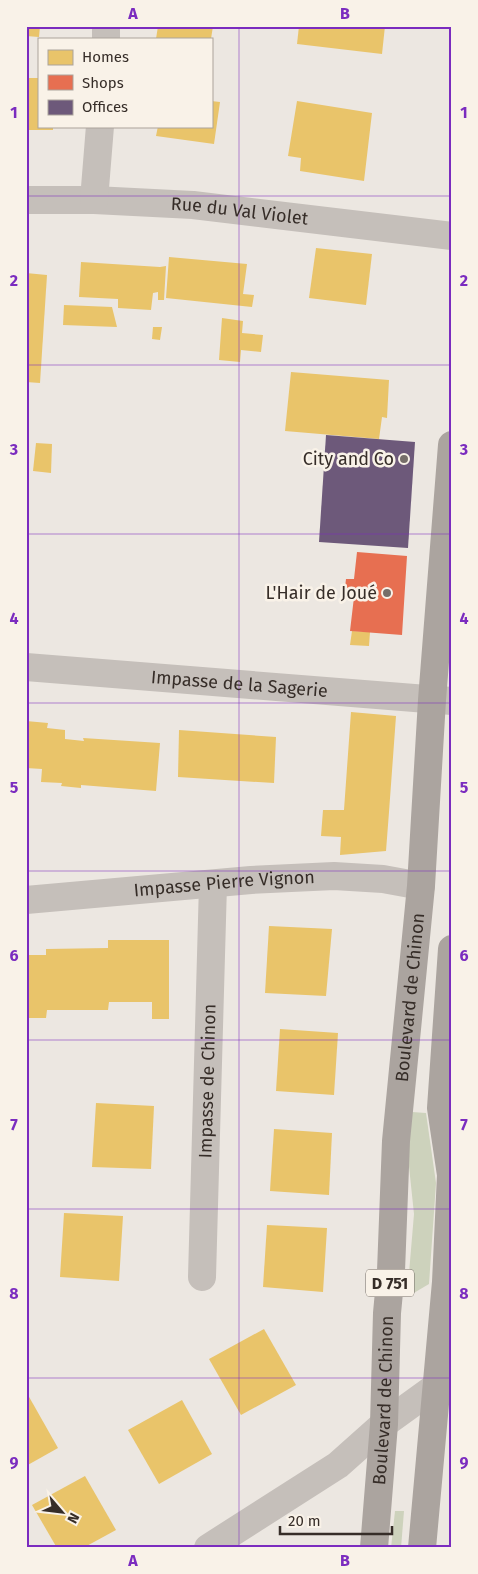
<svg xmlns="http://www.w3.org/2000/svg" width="478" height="1574" viewBox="0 0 478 1574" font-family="'Fira Sans',sans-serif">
<rect width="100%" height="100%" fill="#ece7e1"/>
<g fill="#cdd2bc">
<path d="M 412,1112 L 426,1113 L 436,1183 L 429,1284 L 407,1297 L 414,1214 L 408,1157 Z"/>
<path d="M 395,1511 L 404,1511 L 401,1548 L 391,1548 Z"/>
</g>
<g fill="#e9c46a">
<path d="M 26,26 L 40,26 L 39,37 L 26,36 Z"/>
<path d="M 158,26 L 213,26 L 211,39 L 156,39 Z"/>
<path d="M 299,26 L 385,26 L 382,54 L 297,44 Z"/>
<path d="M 26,78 L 39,78 L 39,126 L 53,126 L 53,130 L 26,130 Z"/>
<path d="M 211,101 L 220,102 L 214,144 L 156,136 L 158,126 L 211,126 Z"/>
<path d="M 297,101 L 372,113 L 364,181 L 300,171 L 301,158 L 288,156 Z"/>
<path d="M 316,248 L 372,254 L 366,305 L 309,298 Z"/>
<path d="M 169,257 L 247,264 L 243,294 L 254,295 L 252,307 L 166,298 Z"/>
<path d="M 81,262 L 160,267 L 166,266 L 164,300 L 158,300 L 158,292 L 153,293 L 151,310 L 118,308 L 118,299 L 79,297 Z"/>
<path d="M 26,273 L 47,275 L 40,383 L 26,382 Z"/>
<path d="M 64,305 L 112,307 L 117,327 L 63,325 Z"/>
<path d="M 222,318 L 243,321 L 242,333 L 263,335 L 261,352 L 241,350 L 240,362 L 219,360 Z"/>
<path d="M 153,327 L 162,327 L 160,340 L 152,339 Z"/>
<path d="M 291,372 L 389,380 L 387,418 L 382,417 L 379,439 L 285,431 Z"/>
<path d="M 36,443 L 52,444 L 51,473 L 33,471 Z"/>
<path d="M 352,631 L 370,632 L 369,646 L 350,645 Z"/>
<path d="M 351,712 L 396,716 L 389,812 L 386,851 L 340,855 L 341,837 L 321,836 L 323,810 L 344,810 Z"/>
<path d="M 26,721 L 48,723 L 47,728 L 65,730 L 65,739 L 84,741 L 83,738 L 160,743 L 156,791 L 81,785 L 81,788 L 61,786 L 62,783 L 41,782 L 42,769 L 26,768 Z"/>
<path d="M 179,730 L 276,737 L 274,783 L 178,777 Z"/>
<path d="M 269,926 L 332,929 L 326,996 L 265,993 Z"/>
<path d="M 108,940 L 169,940 L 169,1019 L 152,1019 L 152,1002 L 109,1002 L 108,1010 L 47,1010 L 46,1018 L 26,1018 L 26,955 L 46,955 L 46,949 L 108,948 Z"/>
<path d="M 280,1029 L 338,1033 L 334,1095 L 276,1091 Z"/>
<path d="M 96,1103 L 154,1106 L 151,1169 L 92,1167 Z"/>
<path d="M 274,1129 L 332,1133 L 329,1195 L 270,1191 Z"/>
<path d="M 64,1213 L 123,1216 L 119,1281 L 60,1277 Z"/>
<path d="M 267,1225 L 327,1228 L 323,1292 L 263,1287 Z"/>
<path d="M 264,1329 L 296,1385 L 241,1415 L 209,1359 Z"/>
<path d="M 28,1395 L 58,1448 L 26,1466 L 26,1396 Z"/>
<path d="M 182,1400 L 212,1454 L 159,1484 L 128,1430 Z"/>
<path d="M 85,1476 L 116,1530 L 83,1548 L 57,1548 L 32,1505 Z"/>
</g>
<path fill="#e76f51" d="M 357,552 L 407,556 L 402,635 L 350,631 L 354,597 L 344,596 L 346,579 L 354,579 Z"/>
<path fill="#6d597a" d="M 326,435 L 415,442 L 408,548 L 319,542 Z"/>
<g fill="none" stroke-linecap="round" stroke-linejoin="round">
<g stroke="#c5bfba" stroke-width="28">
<path d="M 106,26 L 106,39"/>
<path id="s1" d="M 26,200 L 94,200 L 193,205 L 452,236"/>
<path d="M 94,200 L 100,126"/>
<path id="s2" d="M 26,667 L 452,701"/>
<path id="s3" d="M 26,900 L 251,880 L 334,876 L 383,879 L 421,886"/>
<path id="s4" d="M 202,1277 L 213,884"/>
<path d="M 208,1548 L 338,1465 L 384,1424 L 438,1385 L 452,1377"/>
</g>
<g stroke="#aba49f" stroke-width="28">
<path id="s5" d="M 374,1548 L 384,1424 L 387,1313 L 391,1271 L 396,1141 L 421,886 L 432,700 L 452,445"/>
<path d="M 422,1548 L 446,1282 L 451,1175 L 441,1108 L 452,949"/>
</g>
</g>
<path fill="none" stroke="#7b2cbf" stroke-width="1" stroke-opacity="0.55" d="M 239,26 L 239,1548M 26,196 L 452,196M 26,365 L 452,365M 26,534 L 452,534M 26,703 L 452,703M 26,871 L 452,871M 26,1040 L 452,1040M 26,1209 L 452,1209M 26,1378 L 452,1378"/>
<g fill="#766e69" stroke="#f9f2e8" stroke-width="2">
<circle cx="404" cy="459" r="5"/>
<circle cx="387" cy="593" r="5"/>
</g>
<g text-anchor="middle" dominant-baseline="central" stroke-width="5" stroke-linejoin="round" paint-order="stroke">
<rect fill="#f9f2e8" stroke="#706862" stroke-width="1" x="366" y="1269.5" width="48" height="27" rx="4"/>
<g font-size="16" font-weight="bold" fill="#362d28">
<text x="390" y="1283">D 751</text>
</g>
<g font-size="18" fill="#362d28" stroke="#f9f2e8">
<text stroke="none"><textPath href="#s1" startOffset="214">Rue du Val Violet</textPath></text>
<text stroke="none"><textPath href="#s2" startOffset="214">Impasse de la Sagerie</textPath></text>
<text stroke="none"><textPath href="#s3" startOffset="199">Impasse Pierre Vignon</textPath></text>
<text stroke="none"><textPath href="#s5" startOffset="552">Boulevard de Chinon</textPath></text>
<text stroke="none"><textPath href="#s4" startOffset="196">Impasse de Chinon</textPath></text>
<text stroke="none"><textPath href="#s5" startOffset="148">Boulevard de Chinon</textPath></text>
</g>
<g font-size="18" fill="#362d28" stroke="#f9f2e8" text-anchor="end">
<text x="394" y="459">City and Co</text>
<text x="377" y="593">L'Hair de Joué</text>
</g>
</g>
<rect width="478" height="1574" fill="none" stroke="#f9f2e8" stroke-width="55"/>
<rect x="38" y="38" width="175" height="90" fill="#f9f2e8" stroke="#aba39b"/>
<rect x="48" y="50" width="25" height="15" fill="#e9c46a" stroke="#aba39b"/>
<text x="82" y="62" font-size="15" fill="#362d28">Homes</text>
<rect x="48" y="75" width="25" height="15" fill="#e76f51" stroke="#aba39b"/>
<text x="82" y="88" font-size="15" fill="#362d28">Shops</text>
<rect x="48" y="100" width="25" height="15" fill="#6d597a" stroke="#aba39b"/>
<text x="82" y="112" font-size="15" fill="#362d28">Offices</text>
<g transform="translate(62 1512) rotate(118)" stroke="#f9f2e8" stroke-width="4" paint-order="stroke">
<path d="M0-4L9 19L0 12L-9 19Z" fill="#362d28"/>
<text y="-8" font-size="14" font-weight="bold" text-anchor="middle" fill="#362d28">N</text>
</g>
<path d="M280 1526v8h112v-8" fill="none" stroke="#362d28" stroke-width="2.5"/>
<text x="288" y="1526" font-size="15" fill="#362d28" stroke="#f9f2e8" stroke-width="4" paint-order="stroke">20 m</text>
<rect x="28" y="28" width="422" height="1518" fill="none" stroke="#7b2cbf" stroke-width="2"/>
<g font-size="16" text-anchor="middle" font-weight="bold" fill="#7b2cbf">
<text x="133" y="19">A</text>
<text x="345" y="19">B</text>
<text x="14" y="118">1</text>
<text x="464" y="118">1</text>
<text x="14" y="286">2</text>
<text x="464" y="286">2</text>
<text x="14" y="455">3</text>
<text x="464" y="455">3</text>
<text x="14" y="624">4</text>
<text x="464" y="624">4</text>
<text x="14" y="793">5</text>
<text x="464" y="793">5</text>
<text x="14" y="961">6</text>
<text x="464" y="961">6</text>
<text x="14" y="1130">7</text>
<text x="464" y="1130">7</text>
<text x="14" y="1299">8</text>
<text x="464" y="1299">8</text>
<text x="14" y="1468">9</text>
<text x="464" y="1468">9</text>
<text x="133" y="1566">A</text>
<text x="345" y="1566">B</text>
</g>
</svg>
